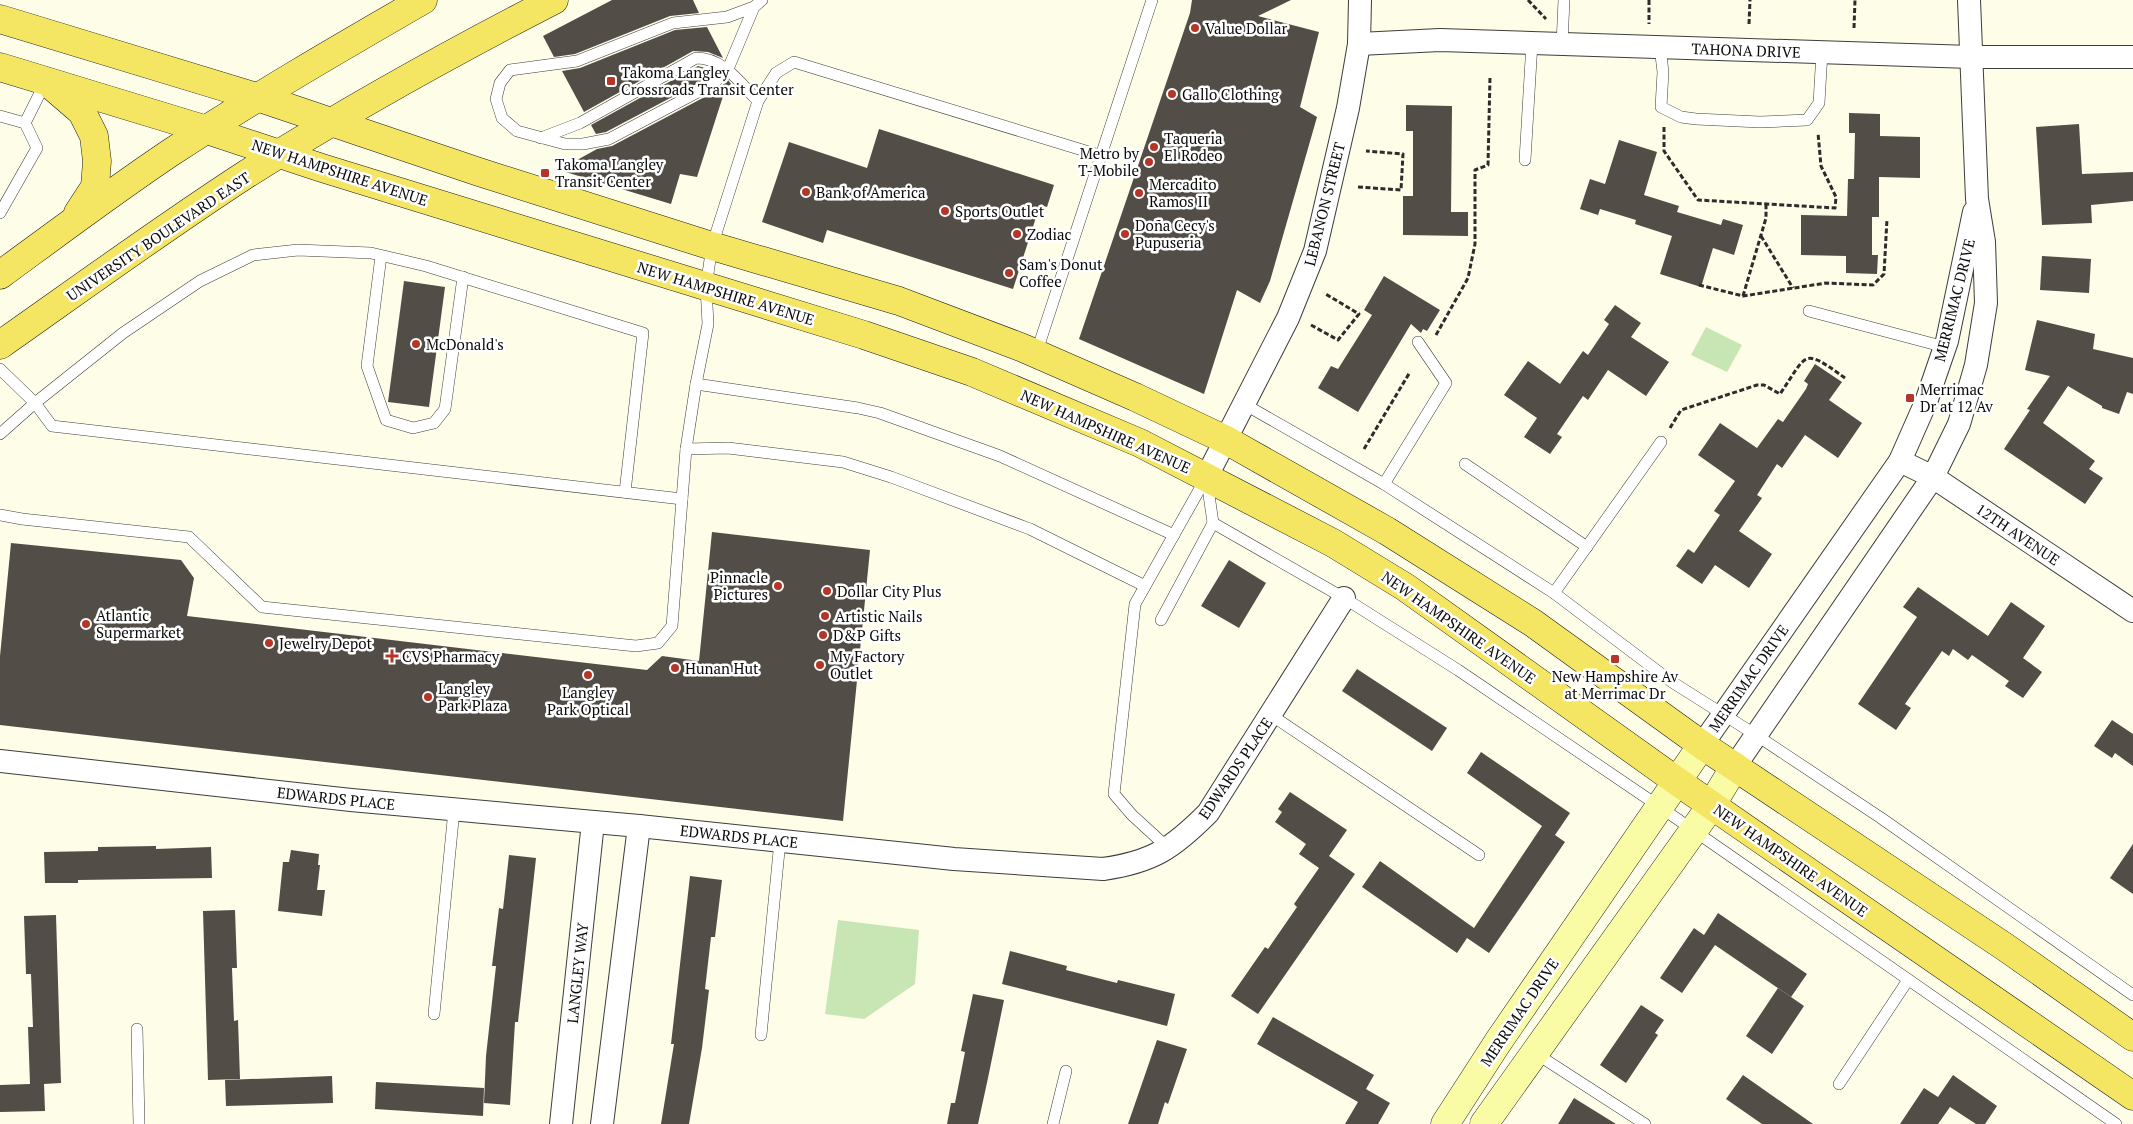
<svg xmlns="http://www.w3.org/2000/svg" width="2133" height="1124" viewBox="0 0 2133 1124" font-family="'PT Serif',serif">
<rect width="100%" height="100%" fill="#fefde8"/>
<g fill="#c7e6b4">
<path d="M 1706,327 L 1742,345 L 1727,372 L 1691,355 Z"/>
<path d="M 838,920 L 919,930 L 915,984 L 864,1019 L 825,1014 Z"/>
</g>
<g fill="#524d47">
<path d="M 612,0 L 693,0 L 699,13 L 670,16 L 575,54 L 554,57 L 543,36 Z"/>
<path d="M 1192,0 L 1291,0 L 1258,16 L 1319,32 L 1300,107 L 1317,117 L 1270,281 L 1260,303 L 1237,290 L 1204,394 L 1079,339 L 1190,13 Z"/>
<path d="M 707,27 L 723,58 L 708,52 L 693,51 L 584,112 L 562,71 L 580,68 L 675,30 Z"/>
<path d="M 698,66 L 715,71 L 708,78 L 606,132 L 596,134 L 591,125 Z"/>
<path d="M 728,80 L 731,84 L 725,90 L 697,177 L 680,174 L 671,204 L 559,170 L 597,149 L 612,146 L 716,91 Z"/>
<path d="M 1406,105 L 1452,106 L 1451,212 L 1468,212 L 1468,236 L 1403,235 L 1403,196 L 1413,196 L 1413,131 L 1406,131 Z"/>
<path d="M 1849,113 L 1880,114 L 1880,136 L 1920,137 L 1920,178 L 1879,177 L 1879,217 L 1872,217 L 1872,255 L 1878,255 L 1877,274 L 1846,273 L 1846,256 L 1801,255 L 1801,215 L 1847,216 L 1848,179 L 1854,179 L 1855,133 L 1849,133 Z"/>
<path d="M 2079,124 L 2082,174 L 2133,172 L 2133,201 L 2091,205 L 2092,223 L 2042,225 L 2036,127 Z"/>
<path d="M 879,129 L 1054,185 L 1047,207 L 1040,205 L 1013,289 L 827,230 L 823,243 L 762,222 L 789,142 L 867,168 Z"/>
<path d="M 1619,140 L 1657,152 L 1644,195 L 1679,206 L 1677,212 L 1721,225 L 1723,219 L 1743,225 L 1734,255 L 1713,248 L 1701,287 L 1660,274 L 1672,236 L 1635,224 L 1636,220 L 1600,209 L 1598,215 L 1580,209 L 1590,179 L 1605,184 Z"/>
<path d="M 2042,256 L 2091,259 L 2089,293 L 2040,290 Z"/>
<path d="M 1384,276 L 1440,310 L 1427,331 L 1423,329 L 1421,333 L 1411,324 L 1358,412 L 1318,388 L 1331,366 L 1338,369 L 1372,315 L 1364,310 Z"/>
<path d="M 404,281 L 445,287 L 429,407 L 388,402 Z"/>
<path d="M 1615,305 L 1641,323 L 1631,337 L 1669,362 L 1646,396 L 1608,370 L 1588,400 L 1583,396 L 1557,434 L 1562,437 L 1550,454 L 1524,437 L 1537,418 L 1504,395 L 1528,361 L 1560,384 L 1583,351 L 1588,355 L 1609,324 L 1604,320 Z"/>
<path d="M 2037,320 L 2095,334 L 2093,349 L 2133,358 L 2133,394 L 2127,392 L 2119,414 L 2102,408 L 2102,406 L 2068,386 L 2043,423 L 2095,461 L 2089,469 L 2103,478 L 2085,504 L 2004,449 L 2030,410 L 2027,409 L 2050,376 L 2025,370 Z"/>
<path d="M 1815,364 L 1842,382 L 1829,400 L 1862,423 L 1838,458 L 1805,435 L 1782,468 L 1777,464 L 1757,495 L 1762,498 L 1739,531 L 1772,554 L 1749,588 L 1715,565 L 1702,584 L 1676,566 L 1688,549 L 1694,553 L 1720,515 L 1714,511 L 1735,481 L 1698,455 L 1720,423 L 1757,448 L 1778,419 L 1783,422 L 1806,389 L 1808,384 L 1804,381 Z"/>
<path d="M 712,532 L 870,550 L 843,821 L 0,725 L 0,656 L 11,543 L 181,560 L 194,578 L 187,616 L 647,670 L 662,656 L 699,661 Z"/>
<path d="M 1229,560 L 1266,583 L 1239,628 L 1201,606 Z"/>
<path d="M 1918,587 L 1988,636 L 2011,602 L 2045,626 L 2023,658 L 2042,672 L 2023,698 L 2005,686 L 2009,681 L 1972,655 L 1968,660 L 1953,649 L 1949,656 L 1942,651 L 1905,704 L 1911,708 L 1896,730 L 1858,704 L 1917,617 L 1903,607 Z"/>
<path d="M 1357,669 L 1447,728 L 1432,751 L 1342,691 Z"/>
<path d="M 2112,720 L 2133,734 L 2133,766 L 2115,753 L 2112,758 L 2094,746 Z"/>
<path d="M 1481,752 L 1570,813 L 1555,835 L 1565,842 L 1489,953 L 1467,938 L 1457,953 L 1362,887 L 1380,861 L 1474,928 L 1542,826 L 1467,773 Z"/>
<path d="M 1290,792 L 1347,830 L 1329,856 L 1355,874 L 1258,1014 L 1231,996 L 1265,947 L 1268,949 L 1297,907 L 1294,904 L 1319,868 L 1299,854 L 1306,844 L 1275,822 L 1282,812 L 1278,809 Z"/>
<path d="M 2133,844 L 2133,894 L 2110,878 Z"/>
<path d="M 156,846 L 156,849 L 211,847 L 212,878 L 78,880 L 78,883 L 45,883 L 44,852 L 98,851 L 98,847 Z"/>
<path d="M 291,850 L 319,854 L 318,865 L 320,865 L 317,890 L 325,890 L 322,916 L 278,911 L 283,862 L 289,862 Z"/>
<path d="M 509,855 L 536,858 L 518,1022 L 515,1022 L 510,1105 L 484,1103 L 486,1056 L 496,966 L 492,966 L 499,908 L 503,909 Z"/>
<path d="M 690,876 L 722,880 L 715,937 L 711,937 L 705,989 L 709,990 L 702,1048 L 689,1124 L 661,1124 L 674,1044 L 671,1044 Z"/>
<path d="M 235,910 L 237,968 L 232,968 L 234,1021 L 238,1020 L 240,1079 L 208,1080 L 203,911 Z"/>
<path d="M 1718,913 L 1807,974 L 1791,997 L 1715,945 L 1682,993 L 1660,978 L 1694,928 L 1704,935 Z"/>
<path d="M 56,915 L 61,1083 L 44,1084 L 45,1111 L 0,1112 L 0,1085 L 30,1084 L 28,1027 L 33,1027 L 31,974 L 26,974 L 24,916 Z"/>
<path d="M 1010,951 L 1067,966 L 1066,970 L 1117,983 L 1118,980 L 1175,994 L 1167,1026 L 1002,984 Z"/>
<path d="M 1778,988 L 1804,1006 L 1772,1054 L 1746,1036 Z"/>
<path d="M 973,994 L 1004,1000 L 988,1078 L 978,1124 L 947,1124 L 951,1103 L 955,1103 L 965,1052 L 961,1051 Z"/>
<path d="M 1641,1005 L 1664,1020 L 1655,1033 L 1658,1035 L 1626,1083 L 1600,1065 Z"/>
<path d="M 1273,1017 L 1374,1075 L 1366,1089 L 1390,1103 L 1378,1124 L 1345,1124 L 1358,1102 L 1257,1044 Z"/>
<path d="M 1157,1040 L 1187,1049 L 1168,1104 L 1165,1102 L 1158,1124 L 1128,1124 Z"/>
<path d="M 1743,1075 L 1770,1094 L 1813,1124 L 1762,1124 L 1726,1099 Z"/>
<path d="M 1953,1075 L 1997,1106 L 1985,1124 L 1976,1124 L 1950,1107 L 1938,1124 L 1900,1124 L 1924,1088 L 1938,1097 Z"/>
<path d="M 332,1076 L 333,1103 L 226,1106 L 225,1080 Z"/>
<path d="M 376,1082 L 484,1088 L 483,1116 L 375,1109 Z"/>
<path d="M 1574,1098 L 1616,1124 L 1558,1124 Z"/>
</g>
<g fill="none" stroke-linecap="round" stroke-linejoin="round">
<defs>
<g id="lane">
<path d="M 754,7 L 727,17 L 673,23 L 577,61 L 510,70 L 500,83 L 496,99 L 502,118 L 517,131 L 565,144 L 583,144 L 609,139 L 713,84 L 728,69 L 754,7 L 762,0"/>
<path d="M 1562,44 L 1564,0"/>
<path d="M 1660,47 L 1663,72 L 1661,107 L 1681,117 L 1696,119 L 1760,122 L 1807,120 L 1819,103 L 1822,52"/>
<path d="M 0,116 L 25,123 L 46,81"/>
<path d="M 541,138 L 580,123 L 696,58 C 724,58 740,83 758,101"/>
<path d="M 1525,160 L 1532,43"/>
<path d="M 0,213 L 37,148 L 25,123"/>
<path d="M 381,256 L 367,366 L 386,420 L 413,428 L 434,423 L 445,409 L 463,277"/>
<path d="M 1809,311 L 1945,347"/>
<path d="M 1036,354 L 1152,0"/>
<path d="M 0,369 L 35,403 L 52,426 L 682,499"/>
<path d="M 696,384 L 858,408 L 880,413 L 1000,456 L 1174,535"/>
<path d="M 1244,404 L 1384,484 L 1554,593 L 1672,682 L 1756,735 L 1881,818 L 2133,995"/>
<path d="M 0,434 L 35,403 L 123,333 L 200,281 L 253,255 L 298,250 L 371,253 L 426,266 L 643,333 L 625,492"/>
<path d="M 686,449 L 728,448 L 843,462 L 891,477 L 1030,529 L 1145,586"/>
<path d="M 1465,464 L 1587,547"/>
<path d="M 1384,484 L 1446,383 L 1418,342"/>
<path d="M 0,515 L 22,519 L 189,537 L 262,607 L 636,646 L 658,643 L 672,626 L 686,449 L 696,384 L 708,324 L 706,287 L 712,246 L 758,101 L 776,73 L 794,62 L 1102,156"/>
<path d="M 1213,523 L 1344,598 L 1458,670 L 1660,807 L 2116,1124"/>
<path d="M 1554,593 L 1661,442"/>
<path d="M 1161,620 L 1213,523 L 1207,481"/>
<path d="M 1271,715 L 1479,855"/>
<path d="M 1168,848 L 1132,815 L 1114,794 L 1135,604 L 1207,476"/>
<path d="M 434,1014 L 454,810"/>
<path d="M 137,1029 L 139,1124"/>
<path d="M 761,1035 L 780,841"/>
<path d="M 1535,1053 L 1645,1124"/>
<path d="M 1839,1084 L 1908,980"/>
<path d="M 1053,1124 L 1066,1071"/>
</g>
<g id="street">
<path d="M 1359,44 L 1440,40 L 1971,57 L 2133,57"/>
<path d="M 1900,461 L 1933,477 L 2133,611"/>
<path d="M 1207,476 L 1288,318 L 1315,251 L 1348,108 L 1359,44 L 1360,0"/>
<path d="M 1702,745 L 1900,461 L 1926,402 L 1947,341 L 1974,212"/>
<path d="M 0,761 L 351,800 L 639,826 L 954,859 L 1103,869 C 1153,862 1173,848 1208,813 L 1344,598"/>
<path d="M 1735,766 L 1933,477 L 1959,424 L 1976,365 L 1986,303 L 1984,242 L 1977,199 L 1969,0"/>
<path d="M 561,1124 L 593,822"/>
<path d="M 602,1124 L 639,826"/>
</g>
<g id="secondary">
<path d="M 1445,1124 L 1498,1042 L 1702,745"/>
<path d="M 1484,1124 L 1711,806 L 1735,766"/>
</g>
<g id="primary">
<path d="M 0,19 L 260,98 L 479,172 L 712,246 L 899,301 L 1023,348 L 1135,397 L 1226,440 L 1387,531 L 1533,623 L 1702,745 L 2005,947 L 2133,1037"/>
<path d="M 0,67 L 207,130 L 322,168 L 864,335 L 972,372 L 1140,443 L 1333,543 L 1405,587 L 1678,782 L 2133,1096"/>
<path d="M 53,87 L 82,112 L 94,136 L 97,161 L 95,187 L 78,213"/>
<path d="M 0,275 C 56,234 112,192 170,153 C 252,99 338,49 423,0"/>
<path d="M 0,345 C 81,288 162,229 245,175 C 345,112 449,54 554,0"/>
</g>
</defs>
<use href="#lane" stroke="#3d3d3d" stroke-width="12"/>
<use href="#street" stroke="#3d3d3d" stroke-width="24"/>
<use href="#secondary" stroke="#2c2c2c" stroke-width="29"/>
<use href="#primary" stroke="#1b1b1b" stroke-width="29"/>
<g stroke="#2c2c2c" stroke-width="3" stroke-dasharray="5 2.5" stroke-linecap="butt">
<path d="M 1528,0 L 1546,19"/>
<path d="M 1649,0 L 1649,24"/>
<path d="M 1749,24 L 1750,0"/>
<path d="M 1854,28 L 1855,0"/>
<path d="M 1664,127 L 1664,151 L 1698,200 L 1835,208 L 1836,197 L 1821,166 L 1818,133"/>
<path d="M 1358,187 L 1401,190 L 1403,154 L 1366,151"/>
<path d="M 1761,236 L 1793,288"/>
<path d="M 1699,285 L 1743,296 L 1826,283 L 1873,285 L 1884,274 L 1887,219"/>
<path d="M 1743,296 L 1766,218 L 1766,204"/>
<path d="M 1311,325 L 1338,340 L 1359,314 L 1324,293"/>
<path d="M 1436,335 L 1468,278 L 1475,244 L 1475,170 L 1488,165 L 1490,77"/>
<path d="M 1670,428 L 1681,410 L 1757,385 L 1764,385 L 1780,394 C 1808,353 1802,347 1845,378"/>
<path d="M 1364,449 L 1410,372"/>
</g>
<use href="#lane" stroke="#fff" stroke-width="11"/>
<use href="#street" stroke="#fff" stroke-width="22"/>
<use href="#secondary" stroke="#f9fca5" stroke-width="28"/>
<use href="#primary" stroke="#f4e562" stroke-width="28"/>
</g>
<g fill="#b43628" stroke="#fff" stroke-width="2">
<circle cx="1195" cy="28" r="5"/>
<rect x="606" y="76" width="10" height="10" rx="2.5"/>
<circle cx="1172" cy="94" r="5"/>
<circle cx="1154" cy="147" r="5"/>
<circle cx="1149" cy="162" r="5"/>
<rect x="540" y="168" width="10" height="10" rx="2.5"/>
<circle cx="806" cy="192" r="5"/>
<circle cx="1139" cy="193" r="5"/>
<circle cx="945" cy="211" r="5"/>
<circle cx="1017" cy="234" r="5"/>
<circle cx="1125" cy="234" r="5"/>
<circle cx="1009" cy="273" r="5"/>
<circle cx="416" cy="344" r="5"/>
<rect x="1905" y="393" width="10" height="10" rx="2.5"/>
<circle cx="778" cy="586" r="5"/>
<circle cx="827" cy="591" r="5"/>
<circle cx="825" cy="616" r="5"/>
<circle cx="86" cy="624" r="5"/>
<circle cx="823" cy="635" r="5"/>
<circle cx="269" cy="643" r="5"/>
<path d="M389.5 648.5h5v5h5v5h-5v5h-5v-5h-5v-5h5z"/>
<rect x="1610" y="654" width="10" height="10" rx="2.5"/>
<circle cx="820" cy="665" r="5"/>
<circle cx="675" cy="668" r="5"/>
<circle cx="588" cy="675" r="5"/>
<circle cx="428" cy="697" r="5"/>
</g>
<g text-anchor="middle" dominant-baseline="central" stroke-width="5" stroke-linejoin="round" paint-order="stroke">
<g font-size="15" fill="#0a0a0a" stroke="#fff" text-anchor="start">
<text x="1205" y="28">Value Dollar</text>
<text x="621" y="72">Takoma Langley<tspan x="621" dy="17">Crossroads Transit Center</tspan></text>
<text x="1182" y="94">Gallo Clothing</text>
<text x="1164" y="138">Taqueria<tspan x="1164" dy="17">El Rodeo</tspan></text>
<text x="1139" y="153" text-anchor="end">Metro by<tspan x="1139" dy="17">T-Mobile</tspan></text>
<text x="555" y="164">Takoma Langley<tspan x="555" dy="17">Transit Center</tspan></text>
<text x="1149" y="184">Mercadito<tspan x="1149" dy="17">Ramos II</tspan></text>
<text x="816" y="192">Bank of America</text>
<text x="955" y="211">Sports Outlet</text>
<text x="1135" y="225">Doña Cecy's<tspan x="1135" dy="17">Pupuseria</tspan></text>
<text x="1027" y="234">Zodiac</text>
<text x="1019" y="264">Sam's Donut<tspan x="1019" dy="17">Coffee</tspan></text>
<text x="426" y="344">McDonald's</text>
<text x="1920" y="389">Merrimac<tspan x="1920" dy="17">Dr at 12 Av</tspan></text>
<text x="768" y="577" text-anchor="end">Pinnacle<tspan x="768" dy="17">Pictures</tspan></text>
<text x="837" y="591">Dollar City Plus</text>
<text x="96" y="615">Atlantic<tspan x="96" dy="17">Supermarket</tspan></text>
<text x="835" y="616">Artistic Nails</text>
<text x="833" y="635">D&amp;P Gifts</text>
<text x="279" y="643">Jewelry Depot</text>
<text x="402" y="656">CVS Pharmacy</text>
<text x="830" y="656">My Factory<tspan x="830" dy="17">Outlet</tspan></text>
<text x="685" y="668">Hunan Hut</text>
<text x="1615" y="676" text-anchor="middle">New Hampshire Av<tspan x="1615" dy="17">at Merrimac Dr</tspan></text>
<text x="438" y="688">Langley<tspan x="438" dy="17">Park Plaza</tspan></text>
<text x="588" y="692" text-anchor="middle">Langley<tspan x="588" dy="17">Park Optical</tspan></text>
</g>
<g font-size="15" fill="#0a0a0a" stroke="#fff">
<text transform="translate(1746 50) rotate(2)">TAHONA DRIVE</text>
<text transform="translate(340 172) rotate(18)">NEW HAMPSHIRE AVENUE</text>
<text transform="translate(1324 204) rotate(-76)">LEBANON STREET</text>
<text transform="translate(158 236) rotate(-34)">UNIVERSITY BOULEVARD EAST</text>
<text transform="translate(726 293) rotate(17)">NEW HAMPSHIRE AVENUE</text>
<text transform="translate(1954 300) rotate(-76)">MERRIMAC DRIVE</text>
<text transform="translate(1106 431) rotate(24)">NEW HAMPSHIRE AVENUE</text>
<text transform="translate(2018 534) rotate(34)">12TH AVENUE</text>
<text transform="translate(1459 627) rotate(35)">NEW HAMPSHIRE AVENUE</text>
<text transform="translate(1748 678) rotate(-55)">MERRIMAC DRIVE</text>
<text transform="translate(1235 768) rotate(-56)">EDWARDS PLACE</text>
<text transform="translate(336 798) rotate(6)">EDWARDS PLACE</text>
<text transform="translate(739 836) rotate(6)">EDWARDS PLACE</text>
<text transform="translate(1791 860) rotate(35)">NEW HAMPSHIRE AVENUE</text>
<text transform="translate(577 973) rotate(-84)">LANGLEY WAY</text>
<text transform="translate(1519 1012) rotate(-56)">MERRIMAC DRIVE</text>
</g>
</g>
</svg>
